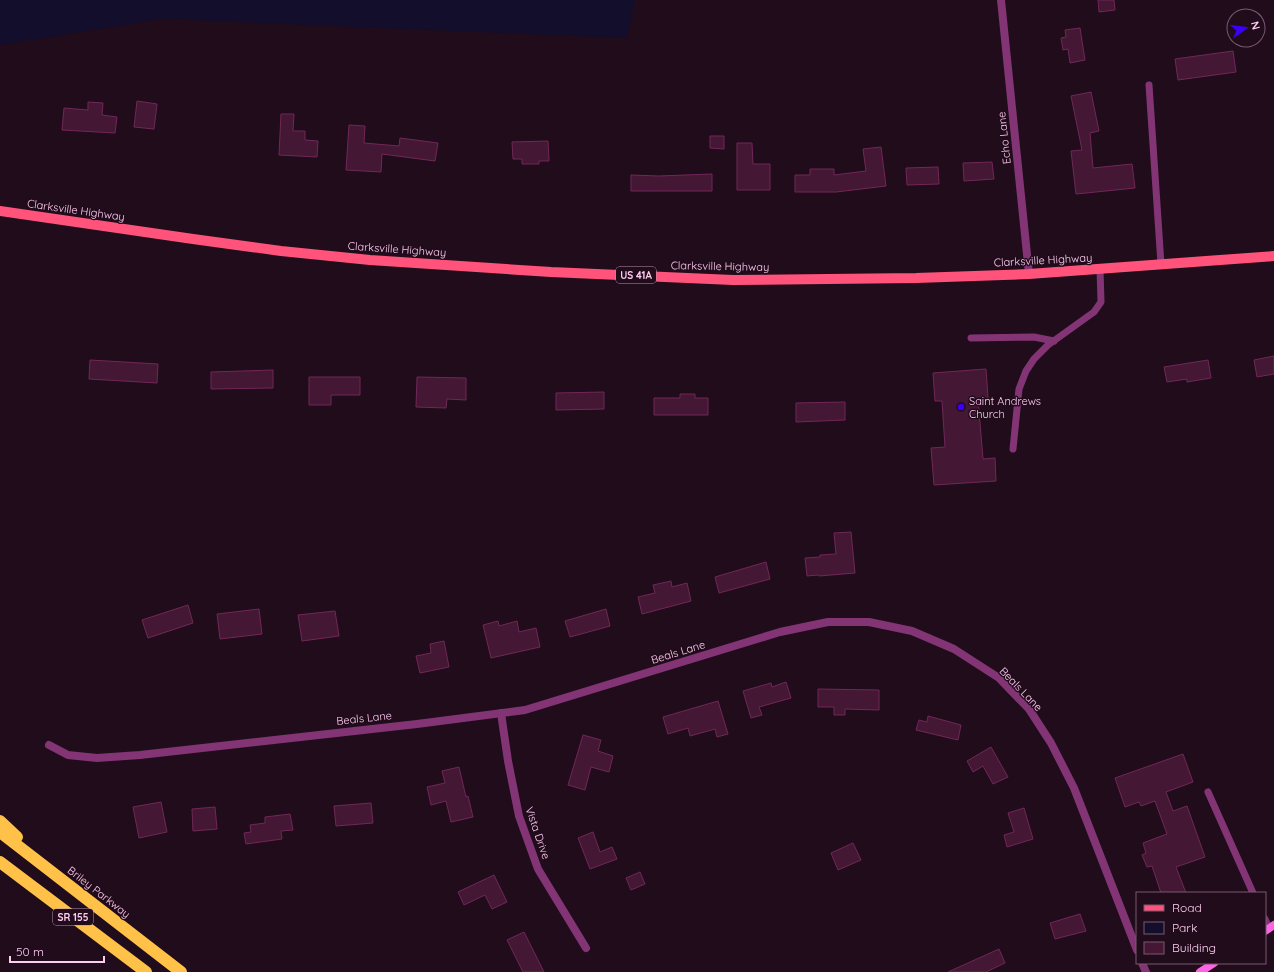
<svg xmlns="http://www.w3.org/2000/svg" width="1274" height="972" viewBox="0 0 1274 972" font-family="Quicksand,sans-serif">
<rect width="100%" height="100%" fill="#210c1b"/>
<path fill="#120e2c" d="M 0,0 L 635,0 L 627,38 L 161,19 L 0,45 Z"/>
<g fill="#441734" stroke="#712758">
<path d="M 1098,0 L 1114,0 L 1115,10 L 1099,12 Z"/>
<path d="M 1080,28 L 1085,60 L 1070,63 L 1068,49 L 1063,50 L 1061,38 L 1066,37 L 1065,30 Z"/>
<path d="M 1233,51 L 1236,72 L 1178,80 L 1175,59 Z"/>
<path d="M 1091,92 L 1099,131 L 1090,133 L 1093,168 L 1132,164 L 1135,188 L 1076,194 L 1071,151 L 1082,150 L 1071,96 Z"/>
<path d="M 137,101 L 157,104 L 154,129 L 134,127 Z"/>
<path d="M 88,102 L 103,103 L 102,115 L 117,117 L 115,133 L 62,130 L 64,108 L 88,110 Z"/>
<path d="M 281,114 L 294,114 L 293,131 L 305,131 L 305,140 L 318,141 L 317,157 L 279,155 Z"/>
<path d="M 349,125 L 365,126 L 364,143 L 399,146 L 400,138 L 438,143 L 435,161 L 382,154 L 381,172 L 346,170 Z"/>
<path d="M 710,136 L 724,136 L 724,149 L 710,148 Z"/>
<path d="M 548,141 L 549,161 L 539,161 L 539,164 L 522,164 L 522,159 L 513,159 L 512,142 Z"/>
<path d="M 737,143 L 752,143 L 753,164 L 770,164 L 770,190 L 737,190 Z"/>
<path d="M 881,147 L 886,186 L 836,192 L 795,192 L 795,175 L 810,175 L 810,169 L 834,169 L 834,175 L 866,171 L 863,149 Z"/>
<path d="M 992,162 L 994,179 L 964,181 L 963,163 Z"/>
<path d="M 938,167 L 939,184 L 907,185 L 906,168 Z"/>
<path d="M 712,174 L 712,191 L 631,191 L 631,175 L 659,176 Z"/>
<path d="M 1274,356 L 1274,374 L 1257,377 L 1254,360 Z"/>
<path d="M 90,360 L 158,364 L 157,383 L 89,379 Z"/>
<path d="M 1208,360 L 1211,378 L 1187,382 L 1187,379 L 1167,382 L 1164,367 Z"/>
<path d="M 986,369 L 988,398 L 978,399 L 983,459 L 995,458 L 996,481 L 934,485 L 931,448 L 945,447 L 942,401 L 935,401 L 933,373 Z"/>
<path d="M 273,370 L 273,388 L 211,389 L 211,372 Z"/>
<path d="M 309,377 L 360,377 L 360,395 L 331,395 L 331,405 L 309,405 Z"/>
<path d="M 417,377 L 466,378 L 466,400 L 447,399 L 446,408 L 416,407 Z"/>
<path d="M 604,392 L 604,409 L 556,410 L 556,393 Z"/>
<path d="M 680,394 L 695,394 L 695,398 L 708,398 L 708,415 L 654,415 L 654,398 L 680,398 Z"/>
<path d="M 845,402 L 845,420 L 796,422 L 796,403 Z"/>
<path d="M 851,532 L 855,573 L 819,576 L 818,575 L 807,576 L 805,558 L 820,557 L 820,555 L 836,554 L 834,533 Z"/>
<path d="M 766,562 L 770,579 L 719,593 L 715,577 Z"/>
<path d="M 671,581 L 672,587 L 687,583 L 691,601 L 642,614 L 638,597 L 655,593 L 653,585 Z"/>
<path d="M 188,605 L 193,623 L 148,638 L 142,620 Z"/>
<path d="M 259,609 L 262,634 L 220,639 L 217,614 Z"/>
<path d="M 606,609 L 610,626 L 570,637 L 565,621 Z"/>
<path d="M 335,611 L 339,636 L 302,641 L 298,615 Z"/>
<path d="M 498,621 L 499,626 L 517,621 L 519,632 L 536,628 L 540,647 L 491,658 L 483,625 Z"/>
<path d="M 444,641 L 449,667 L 420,673 L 416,656 L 431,653 L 430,644 Z"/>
<path d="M 786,682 L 791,698 L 759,707 L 762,715 L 751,718 L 743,691 L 771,683 L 772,687 Z"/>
<path d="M 818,689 L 879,690 L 879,710 L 845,709 L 845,715 L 834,715 L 834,707 L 818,707 Z"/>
<path d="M 718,701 L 728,734 L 717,737 L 715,729 L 690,736 L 688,728 L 668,734 L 663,717 Z"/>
<path d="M 928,716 L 961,725 L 958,740 L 916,730 L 919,720 L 927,722 Z"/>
<path d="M 583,735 L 601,740 L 598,751 L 613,756 L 609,772 L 591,767 L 585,790 L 568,785 Z"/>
<path d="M 991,747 L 1008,777 L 993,784 L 983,766 L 973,772 L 967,761 Z"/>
<path d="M 1183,754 L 1193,782 L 1166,792 L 1173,811 L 1187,806 L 1205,857 L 1176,867 L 1186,893 L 1161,893 L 1152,866 L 1147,867 L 1142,855 L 1146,853 L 1143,843 L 1167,834 L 1155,801 L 1141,806 L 1139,802 L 1125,807 L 1115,778 Z"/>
<path d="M 459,767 L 466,797 L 468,796 L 473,817 L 451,822 L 446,801 L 431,805 L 427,787 L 445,783 L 442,771 Z"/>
<path d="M 161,802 L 167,832 L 139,838 L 133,807 Z"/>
<path d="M 371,803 L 373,823 L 336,826 L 334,806 Z"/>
<path d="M 215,807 L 217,829 L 193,831 L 192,809 Z"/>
<path d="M 1024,808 L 1033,839 L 1007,847 L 1004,835 L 1014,832 L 1008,813 Z"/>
<path d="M 290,814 L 293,830 L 281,831 L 282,839 L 246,844 L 244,833 L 251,832 L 250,825 L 265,823 L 265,817 Z"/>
<path d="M 593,832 L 600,852 L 612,847 L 617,859 L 590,869 L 578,838 Z"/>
<path d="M 853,843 L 861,860 L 838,870 L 831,853 Z"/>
<path d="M 640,872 L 645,884 L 631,890 L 626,878 Z"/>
<path d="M 494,875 L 507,902 L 492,909 L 485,895 L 464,905 L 458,892 Z"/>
<path d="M 1080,914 L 1086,931 L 1055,939 L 1050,923 Z"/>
<path d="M 524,932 L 544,972 L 523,972 L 507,940 Z"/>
<path d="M 999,949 L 1005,963 L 986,972 L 948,972 Z"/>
</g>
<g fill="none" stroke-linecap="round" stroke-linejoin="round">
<g stroke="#833475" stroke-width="7">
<path d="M 1149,85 L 1161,264"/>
<path d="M 971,338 L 1034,337 L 1054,341"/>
<path d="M 1013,449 L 1019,389 L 1026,371 L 1034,359 L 1048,345 L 1094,312 L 1101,302 L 1100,269"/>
<path d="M 1208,792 L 1253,893"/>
<path d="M 1265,919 L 1269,928"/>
</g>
<g stroke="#833475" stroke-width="8">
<path d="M 1001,0 L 1029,274"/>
<path d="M 501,713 L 508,761 L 519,816 L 538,869 L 586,948"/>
<path d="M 49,745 L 68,755 L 97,758 L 140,755 L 417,724 L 525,710 L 780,632 L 828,622 L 869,622 L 912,631 L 954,649 L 999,678 L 1029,709 L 1051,743 L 1074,788 L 1137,950"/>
<path d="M 1142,963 L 1146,972"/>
</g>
<g stroke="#ff63e5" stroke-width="8">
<path d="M 1265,931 L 1274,925"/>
<path d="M 1200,972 L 1214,963"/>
</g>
<path stroke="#ff537b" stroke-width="10" d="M 0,211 L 193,239 L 281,251 L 370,260 L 551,272 L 733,280 L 916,278 L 1029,274 L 1274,256"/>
<g stroke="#ffc147" stroke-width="12">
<path d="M 0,821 L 17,837"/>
<path d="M 0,832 L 181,972"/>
<path d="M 0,862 L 146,972"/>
</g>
</g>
<circle fill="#3c00f7" stroke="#210c1b" stroke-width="1.5" cx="961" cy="407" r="4"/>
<g text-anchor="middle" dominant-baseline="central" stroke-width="3" stroke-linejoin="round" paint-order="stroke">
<g fill="#210c1b" stroke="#bc92b2" stroke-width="1">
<rect x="616" y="267" width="40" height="16" rx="3"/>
<rect x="53" y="909" width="40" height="16" rx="3"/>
</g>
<g font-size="10" font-weight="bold" fill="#ffccf2">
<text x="636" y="275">US 41A</text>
<text x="73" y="917">SR 155</text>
</g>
<g font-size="11" fill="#ffccf2" stroke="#210c1b">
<text transform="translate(1004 138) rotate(-96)">Echo Lane</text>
<text transform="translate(76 210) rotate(8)">Clarksville Highway</text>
<text transform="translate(397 249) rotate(4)">Clarksville Highway</text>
<text transform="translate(1043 260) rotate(-3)">Clarksville Highway</text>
<text transform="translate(720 266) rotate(1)">Clarksville Highway</text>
<text transform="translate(678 652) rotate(-17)">Beals Lane</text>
<text transform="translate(1021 689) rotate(46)">Beals Lane</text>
<text transform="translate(364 718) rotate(-6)">Beals Lane</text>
<text transform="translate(538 833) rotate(71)">Vista Drive</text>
<text transform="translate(99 892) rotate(38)">Briley Parkway</text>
</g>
<g font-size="11" fill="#ffccf2" stroke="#210c1b" text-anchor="start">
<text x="969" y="401">Saint Andrews<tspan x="969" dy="13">Church</tspan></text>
</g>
</g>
<rect x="1136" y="892" width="130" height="72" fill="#210c1b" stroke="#7a5971"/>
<rect x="1144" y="905" width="20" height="6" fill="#ff537b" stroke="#7a5971"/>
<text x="1172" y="912" font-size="12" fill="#ffccf2">Road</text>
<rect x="1144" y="922" width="20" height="12" fill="#120e2c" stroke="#7a5971"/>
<text x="1172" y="932" font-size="12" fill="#ffccf2">Park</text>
<rect x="1144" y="942" width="20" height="12" fill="#441734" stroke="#7a5971"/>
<text x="1172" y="952" font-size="12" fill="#ffccf2">Building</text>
<g transform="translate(1246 28) rotate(76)"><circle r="19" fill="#210c1b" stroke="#7a5971"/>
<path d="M0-3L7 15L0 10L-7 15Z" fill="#3c00f7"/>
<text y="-6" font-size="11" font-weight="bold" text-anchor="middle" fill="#ffccf2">N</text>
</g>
<path d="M10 956v6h94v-6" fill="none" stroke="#ffccf2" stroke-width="2"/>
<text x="16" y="956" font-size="12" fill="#ffccf2" stroke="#210c1b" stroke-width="3" paint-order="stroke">50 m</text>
</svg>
